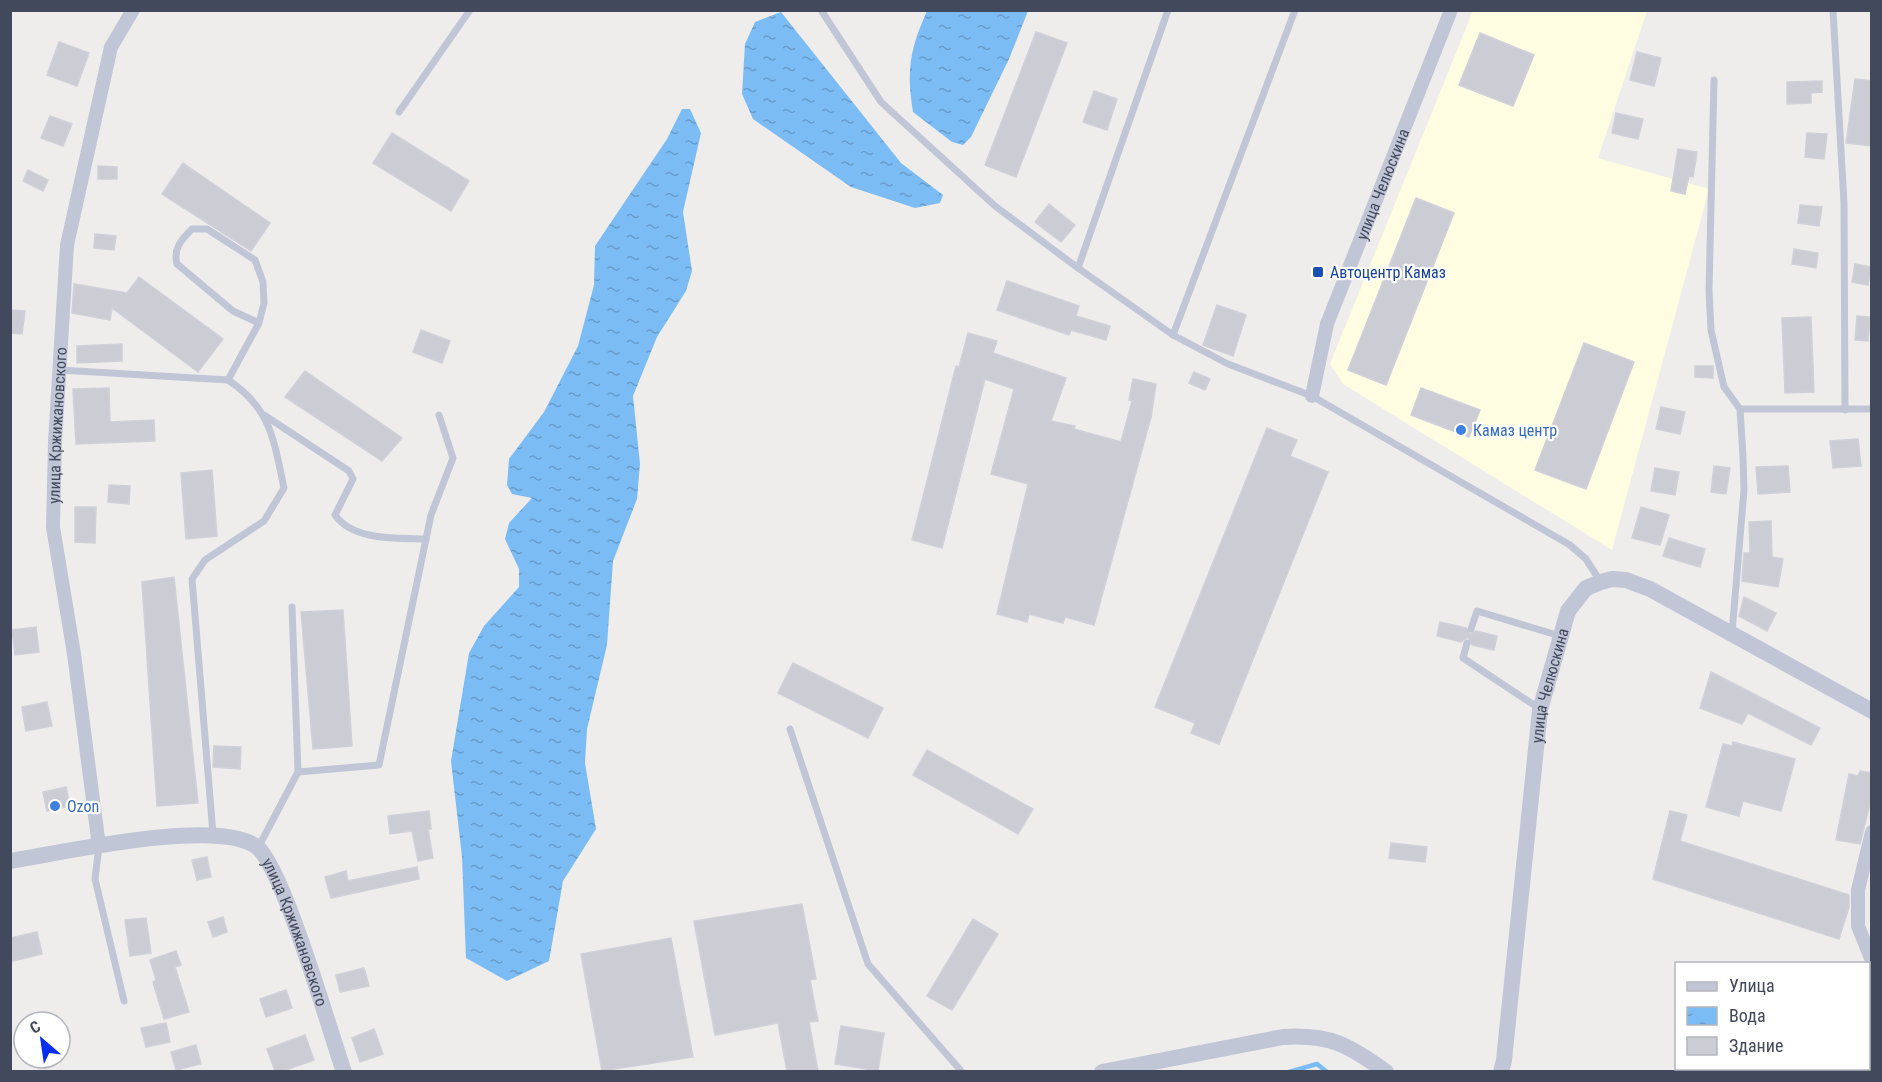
<svg xmlns="http://www.w3.org/2000/svg" width="1882" height="1082" viewBox="0 0 1882 1082" font-family="'Roboto Condensed',sans-serif">
<defs>
<pattern id="water-ripples" width="26" height="14" patternUnits="userSpaceOnUse" patternTransform="scale(1.5)"><rect width="26" height="14" fill="#7cbcf5"/><path d="M2 4q2-2 4 0t4 0M15 11q2-2 4 0t4 0" fill="none" stroke="#679bca"/></pattern>
</defs>
<rect width="100%" height="100%" fill="#efedec"/>
<path fill="#fefde2" d="M 1473,11 L 1647,11 L 1598,158 L 1709,189 L 1612,550 L 1343,384 L 1330,364 Z"/>
<g fill="url(#water-ripples)">
<path d="M 927,11 L 1028,11 L 1009,59 L 971,137 L 963,145 L 952,142 L 913,112 C 906,70 910,49 927,11 Z"/>
<path d="M 781,12 L 901,163 L 943,195 L 940,203 L 915,208 L 851,187 L 753,119 L 742,94 L 745,44 L 755,22 Z"/>
<path d="M 682,109 L 690,109 L 701,133 L 683,212 L 692,271 L 686,291 L 657,337 L 633,396 L 640,464 L 637,499 L 613,561 L 607,645 L 587,729 L 585,763 L 596,829 L 563,881 L 549,961 L 507,981 L 466,958 L 462,857 L 451,761 L 469,653 L 484,626 L 519,587 L 519,569 L 505,539 L 509,523 L 532,498 L 512,494 L 507,485 L 509,459 L 544,412 L 578,346 L 594,285 L 595,246 L 667,139 Z"/>
</g>
<g fill="none" stroke-linecap="round" stroke-linejoin="round">
<path stroke="#7cbcf5" stroke-width="4.5" d="M 1289,1072 L 1317,1064 L 1327,1072"/>
</g>
<g fill="#ccccd5" stroke="#cfd0d9" stroke-width="1.5">
<path d="M 1036,32 L 1067,43 L 1016,177 L 985,165 Z"/>
<path d="M 1480,33 L 1534,55 L 1513,106 L 1459,85 Z"/>
<path d="M 59,42 L 89,53 L 77,86 L 47,75 Z"/>
<path d="M 1637,52 L 1661,58 L 1654,86 L 1630,80 Z"/>
<path d="M 1855,79 L 1872,81 L 1872,146 L 1846,143 Z"/>
<path d="M 1822,81 L 1822,92 L 1811,93 L 1811,103 L 1787,104 L 1787,82 Z"/>
<path d="M 1094,91 L 1117,99 L 1107,130 L 1083,122 Z"/>
<path d="M 1616,113 L 1643,119 L 1638,139 L 1612,133 Z"/>
<path d="M 50,116 L 72,124 L 63,146 L 41,138 Z"/>
<path d="M 392,133 L 469,181 L 451,211 L 373,163 Z"/>
<path d="M 1807,133 L 1827,134 L 1824,159 L 1805,157 Z"/>
<path d="M 1678,149 L 1697,152 L 1693,177 L 1689,176 L 1685,194 L 1671,191 Z"/>
<path d="M 183,163 L 270,223 L 251,251 L 162,194 Z"/>
<path d="M 98,166 L 117,167 L 117,179 L 98,179 Z"/>
<path d="M 28,170 L 48,180 L 43,191 L 23,181 Z"/>
<path d="M 1416,198 L 1454,213 L 1386,385 L 1348,370 Z"/>
<path d="M 1049,204 L 1075,225 L 1061,242 L 1035,222 Z"/>
<path d="M 1800,205 L 1822,207 L 1819,226 L 1798,223 Z"/>
<path d="M 95,234 L 116,236 L 114,250 L 94,248 Z"/>
<path d="M 1794,249 L 1818,253 L 1816,268 L 1792,264 Z"/>
<path d="M 1855,264 L 1871,267 L 1868,285 L 1852,282 Z"/>
<path d="M 139,277 L 223,339 L 198,372 L 112,308 L 110,320 L 72,313 L 74,284 L 127,293 Z"/>
<path d="M 1007,281 L 1079,306 L 1076,316 L 1110,326 L 1106,340 L 1071,330 L 1069,335 L 997,310 Z"/>
<path d="M 1217,305 L 1246,315 L 1233,356 L 1203,345 Z"/>
<path d="M 10,310 L 25,311 L 22,334 L 10,333 Z"/>
<path d="M 1857,316 L 1870,317 L 1868,341 L 1855,340 Z"/>
<path d="M 1811,317 L 1814,392 L 1785,393 L 1782,318 Z"/>
<path d="M 421,330 L 450,341 L 442,363 L 413,352 Z"/>
<path d="M 968,333 L 997,341 L 993,353 L 1066,378 L 1051,421 L 1075,426 L 1074,429 L 1121,442 L 1132,401 L 1129,400 L 1133,379 L 1156,384 L 1151,417 L 1094,625 L 1065,617 L 1063,623 L 1029,614 L 1027,622 L 997,614 L 1028,484 L 991,474 L 1014,389 L 985,379 L 942,548 L 912,540 L 956,366 L 959,367 Z"/>
<path d="M 1584,343 L 1634,362 L 1586,489 L 1535,470 Z"/>
<path d="M 122,344 L 122,361 L 77,363 L 77,346 Z"/>
<path d="M 1695,366 L 1713,366 L 1713,378 L 1695,377 Z"/>
<path d="M 305,371 L 402,438 L 382,461 L 285,397 Z"/>
<path d="M 1194,372 L 1210,379 L 1205,390 L 1189,383 Z"/>
<path d="M 109,388 L 110,422 L 154,420 L 155,441 L 76,444 L 73,389 Z"/>
<path d="M 1421,388 L 1480,410 L 1469,437 L 1411,415 Z"/>
<path d="M 1661,407 L 1685,412 L 1680,434 L 1656,429 Z"/>
<path d="M 1267,428 L 1297,440 L 1290,456 L 1328,472 L 1219,744 L 1191,733 L 1195,723 L 1155,707 Z"/>
<path d="M 1858,439 L 1861,466 L 1833,468 L 1830,441 Z"/>
<path d="M 1714,466 L 1730,468 L 1726,494 L 1711,492 Z"/>
<path d="M 1788,466 L 1790,492 L 1758,494 L 1756,467 Z"/>
<path d="M 1655,468 L 1679,472 L 1675,495 L 1651,491 Z"/>
<path d="M 212,470 L 217,536 L 186,539 L 181,473 Z"/>
<path d="M 109,485 L 130,486 L 129,504 L 108,502 Z"/>
<path d="M 75,507 L 96,507 L 95,543 L 75,542 Z"/>
<path d="M 1641,507 L 1669,515 L 1660,545 L 1632,538 Z"/>
<path d="M 1771,521 L 1772,557 L 1783,559 L 1778,587 L 1742,581 L 1744,553 L 1750,553 L 1749,522 Z"/>
<path d="M 1669,538 L 1705,549 L 1700,567 L 1663,556 Z"/>
<path d="M 174,577 L 198,803 L 157,806 L 142,582 Z"/>
<path d="M 1744,597 L 1776,613 L 1767,631 L 1739,616 Z"/>
<path d="M 343,610 L 352,746 L 313,749 L 301,612 Z"/>
<path d="M 1440,622 L 1466,628 L 1470,634 L 1476,631 L 1497,636 L 1494,650 L 1472,645 L 1468,637 L 1461,642 L 1437,636 Z"/>
<path d="M 36,627 L 39,652 L 15,655 L 12,630 Z"/>
<path d="M 793,663 L 883,708 L 868,738 L 778,693 Z"/>
<path d="M 1711,672 L 1820,728 L 1811,745 L 1748,713 L 1742,724 L 1700,708 Z"/>
<path d="M 47,702 L 52,726 L 26,731 L 22,707 Z"/>
<path d="M 1733,742 L 1795,759 L 1781,811 L 1743,801 L 1739,816 L 1706,807 L 1723,744 L 1732,746 Z"/>
<path d="M 214,746 L 241,747 L 240,769 L 213,767 Z"/>
<path d="M 927,750 L 1033,809 L 1018,834 L 913,775 Z"/>
<path d="M 1860,771 L 1872,773 L 1872,796 L 1860,844 L 1836,840 L 1849,774 L 1858,776 Z"/>
<path d="M 66,787 L 70,806 L 47,811 L 43,792 Z"/>
<path d="M 429,811 L 431,829 L 428,829 L 433,858 L 418,861 L 412,831 L 390,834 L 388,816 Z"/>
<path d="M 1670,811 L 1687,815 L 1680,841 L 1849,895 L 1849,907 L 1839,939 L 1653,879 Z"/>
<path d="M 1391,843 L 1427,847 L 1425,862 L 1389,858 Z"/>
<path d="M 207,857 L 211,877 L 197,880 L 192,860 Z"/>
<path d="M 417,867 L 419,879 L 331,898 L 325,877 L 346,871 L 348,881 Z"/>
<path d="M 802,904 L 816,979 L 810,980 L 818,1021 L 809,1022 L 818,1071 L 787,1071 L 778,1023 L 715,1035 L 694,921 Z"/>
<path d="M 223,917 L 227,932 L 213,937 L 208,922 Z"/>
<path d="M 146,918 L 151,953 L 130,956 L 125,920 Z"/>
<path d="M 973,919 L 998,934 L 952,1010 L 927,996 Z"/>
<path d="M 37,932 L 42,954 L 13,961 L 10,938 Z"/>
<path d="M 671,938 L 693,1057 L 602,1071 L 581,954 Z"/>
<path d="M 176,951 L 181,965 L 175,967 L 189,1012 L 164,1019 L 153,982 L 156,980 L 150,960 Z"/>
<path d="M 364,968 L 369,986 L 340,992 L 336,975 Z"/>
<path d="M 286,990 L 292,1008 L 266,1017 L 260,999 Z"/>
<path d="M 166,1023 L 170,1042 L 146,1047 L 141,1028 Z"/>
<path d="M 841,1026 L 884,1033 L 878,1071 L 835,1064 Z"/>
<path d="M 374,1029 L 383,1054 L 360,1062 L 352,1038 Z"/>
<path d="M 305,1035 L 314,1060 L 283,1071 L 275,1071 L 267,1049 Z"/>
<path d="M 196,1045 L 201,1064 L 176,1070 L 171,1052 Z"/>
</g>
<g fill="none" stroke-linecap="round" stroke-linejoin="round">
<g stroke="#c1c6d6" stroke-width="7">
<path d="M 821,10 L 881,102 L 995,206 L 1078,268 L 1173,335 L 1228,364 L 1312,396 L 1570,545 L 1586,559 L 1600,581"/>
<path d="M 1833,10 L 1844,203 L 1845,410"/>
<path d="M 1714,80 L 1709,291 L 1711,330 L 1724,387 L 1740,409 L 1743,457 L 1744,490 L 1732,633"/>
<path d="M 399,112 L 470,10"/>
<path d="M 1078,268 L 1168,10"/>
<path d="M 1173,335 L 1295,10"/>
<path d="M 60,370 L 228,380 C 271,408 274,441 284,488 L 264,521 L 205,560 L 192,579 L 213,834"/>
<path d="M 228,380 L 259,323 L 264,303 L 263,282 L 255,260 L 207,229 L 192,229 C 181,240 173,249 177,264 L 233,311 L 259,323"/>
<path d="M 1740,409 L 1872,409"/>
<path d="M 264,415 L 349,471 L 353,479 L 335,515 C 353,541 398,538 426,539"/>
<path d="M 1471,629 L 1477,611 L 1560,636"/>
<path d="M 1467,643 L 1463,658 L 1540,709"/>
<path d="M 790,729 L 868,964 L 962,1072"/>
<path d="M 298,772 L 379,765 L 431,515 L 453,458 L 439,415"/>
<path d="M 99,846 L 95,879 L 124,1001"/>
<path d="M 258,848 L 298,772 L 292,607"/>
</g>
<g stroke="#c1c6d6" stroke-width="14">
<path id="s1" d="M 1312,396 L 1327,324 L 1451,10"/>
<path d="M 1872,832 L 1858,890 L 1858,926 L 1872,961"/>
<path id="s2" d="M 99,846 L 74,654 L 53,527 L 55,442 L 67,245 L 111,47 L 133,10"/>
</g>
<g stroke="#c1c6d6" stroke-width="16">
<path id="s3" d="M 10,861 C 61,853 218,817 257,847 C 283,867 330,1032 344,1072"/>
<path d="M 1102,1072 L 1283,1037 C 1330,1034 1349,1045 1386,1072"/>
<path id="s4" d="M 1501,1072 L 1504,1060 L 1540,710 L 1568,611 L 1586,588 L 1601,582 L 1612,579 L 1626,580 L 1650,589 L 1872,711"/>
</g>
</g>
<rect fill="#1a4fb4" stroke="#fff" stroke-width="2" x="1312" y="266" width="12" height="12" rx="3"/>
<g fill="#3f7fe0" stroke="#fff" stroke-width="2">
<circle cx="1461" cy="430" r="6"/>
<circle cx="55" cy="806" r="6"/>
</g>
<g text-anchor="middle" dominant-baseline="central" stroke-width="4.5" stroke-linejoin="round" paint-order="stroke">
<g font-size="16" fill="#43495c" stroke="#fff">
<text stroke="none"><textPath href="#s1" startOffset="224">улица Челюскина</textPath></text>
<text stroke="none"><textPath href="#s2" startOffset="424">улица Кржижановского</textPath></text>
<text stroke="none"><textPath href="#s4" startOffset="390">улица Челюскина</textPath></text>
<text stroke="none"><textPath href="#s3" startOffset="345">улица Кржижановского</textPath></text>
</g>
<g font-size="16" fill="#164399" stroke="#fff" text-anchor="start">
<text x="1330" y="272">Автоцентр Камаз</text>
</g>
<g font-size="16" fill="#366cbe" stroke="#fff" text-anchor="start">
<text x="1473" y="430">Камаз центр</text>
<text x="67" y="806">Ozon</text>
</g>
</g>
<rect width="1882" height="1082" fill="none" stroke="#43495c" stroke-width="24"/>
<rect x="1675" y="962" width="195" height="108" fill="#ffffff" stroke="#b4b6be" stroke-width="1.5"/>
<rect x="1687" y="982" width="30" height="9" fill="#c1c6d6" stroke="#b4b6be" stroke-width="1.5"/>
<text x="1729" y="992" font-size="18" fill="#43495c">Улица</text>
<rect x="1687" y="1007" width="30" height="18" fill="url(#water-ripples)" stroke="#b4b6be" stroke-width="1.5"/>
<text x="1729" y="1022" font-size="18" fill="#43495c">Вода</text>
<rect x="1687" y="1037" width="30" height="18" fill="#ccccd5" stroke="#b4b6be" stroke-width="1.5"/>
<text x="1729" y="1052" font-size="18" fill="#43495c">Здание</text>
<g transform="translate(42 1040) rotate(331)"><circle r="28" fill="#ffffff" stroke="#b4b6be" stroke-width="1.5"/>
<path d="M0-4.5L10 22L0 15L-10 22Z" fill="#052ef0"/>
<text y="-9" font-size="16" font-weight="bold" text-anchor="middle" fill="#43495c">С</text>
</g>
</svg>
